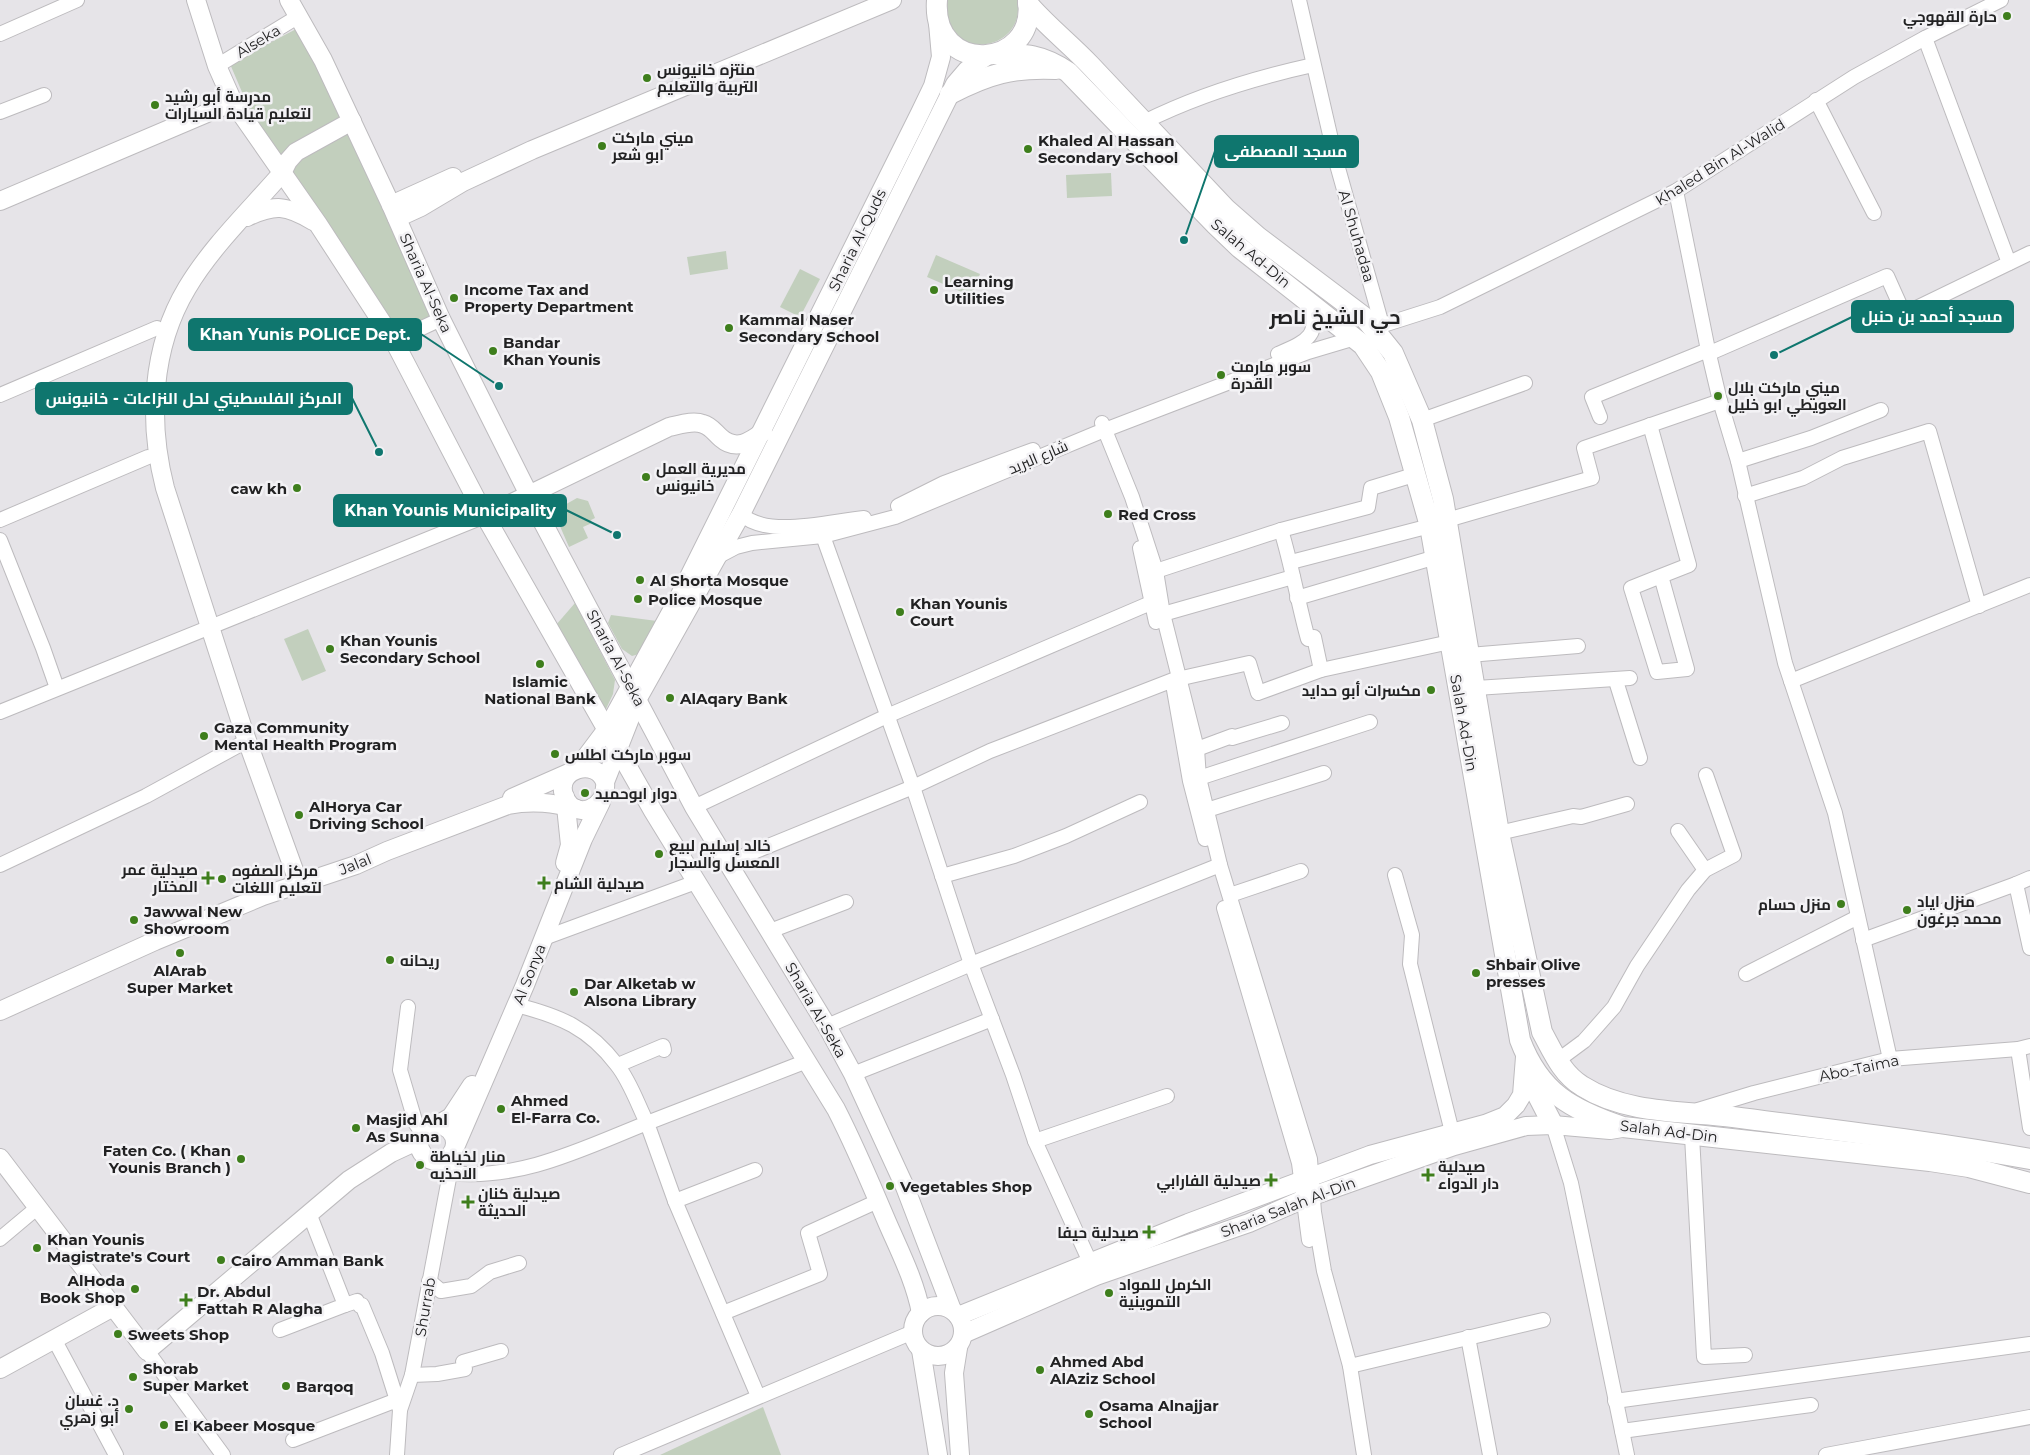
<svg xmlns="http://www.w3.org/2000/svg" width="2030" height="1455" viewBox="0 0 2030 1455" font-family="Montserrat,Cairo,sans-serif">
<rect width="100%" height="100%" fill="#e6e4e8"/>
<g fill="#c2cfbd">
<path d="M 946,0 L 1017,0 C 1028,50 945,68 946,0 Z"/>
<path d="M 298,28 L 339,109 L 435,315 L 396,335 L 316,205 L 260,134 L 230,64 Z"/>
<path d="M 1111,173 L 1112,196 L 1067,198 L 1066,175 Z"/>
<path d="M 726,251 L 728,269 L 690,275 L 687,257 Z"/>
<path d="M 936,255 L 980,274 L 971,296 L 927,277 Z"/>
<path d="M 800,269 L 820,279 L 800,317 L 780,307 Z"/>
<path d="M 577,498 L 588,501 L 595,518 L 591,520 L 592,523 L 583,527 L 588,538 L 569,547 L 556,517 L 561,507 Z"/>
<path d="M 575,603 L 615,680 L 613,694 L 606,709 L 603,710 L 556,625 Z"/>
<path d="M 611,615 L 657,621 L 639,654 L 632,656 L 622,649 L 608,623 Z"/>
<path d="M 308,629 L 326,671 L 302,681 L 284,639 Z"/>
<path d="M 763,1407 L 781,1455 L 660,1455 Z"/>
</g>
<g fill="none" stroke-linecap="round" stroke-linejoin="round">
<defs>
<g id="minor">
<path d="M 1299,0 L 1336,161 L 1382,325"/>
<path d="M 0,34 L 77,0"/>
<path d="M 1925,38 L 2009,263"/>
<path d="M 217,66 L 299,16"/>
<path d="M 1816,100 L 1874,213"/>
<path d="M 0,112 L 44,95"/>
<path d="M 1144,122 C 1198,95 1254,78 1313,65"/>
<path d="M 1374,328 L 1440,307 L 1676,191 L 1854,77 L 1925,38 L 2001,0"/>
<path d="M 394,341 L 441,319"/>
<path d="M 1708,350 L 1720,401 L 1738,461 L 1785,663 L 1835,813 L 1890,1059"/>
<path d="M 1710,353 L 1887,276 L 1904,314 L 2030,253"/>
<path d="M 1278,354 C 1307,341 1320,337 1311,303"/>
<path d="M 0,395 L 157,328"/>
<path d="M 1600,417 L 1592,397 L 1708,350 L 1676,191"/>
<path d="M 1422,420 L 1525,383"/>
<path d="M 1102,423 L 1132,497 L 1156,571 L 1163,614 L 1197,749 L 1199,778 L 1220,865 L 1310,1159 L 1314,1212 L 1324,1271 L 1350,1366 L 1364,1455"/>
<path d="M 1650,425 L 1689,565 L 1661,576 L 1687,669 L 1657,672 L 1631,588 L 1661,576"/>
<path d="M 1738,461 L 1811,438 L 1881,410"/>
<path d="M 1745,496 L 1803,478 L 1842,458 L 1929,431 L 1979,606"/>
<path d="M 898,506 L 944,483 L 1033,450"/>
<path d="M 741,514 C 767,539 831,521 864,518"/>
<path d="M 0,520 L 148,457"/>
<path d="M 1447,520 L 1592,478 L 1584,448 L 1720,401"/>
<path d="M 1281,530 C 1292,566 1298,603 1308,639 L 1314,637 L 1321,670"/>
<path d="M 823,536 L 913,787 L 971,964 L 1013,1075 L 1035,1141 L 1094,1271"/>
<path d="M 0,540 L 43,648 L 57,688"/>
<path d="M 1140,548 L 1156,622"/>
<path d="M 717,557 L 736,547 L 752,543 L 823,536 L 895,517 L 1097,433 L 1308,352 L 1355,338"/>
<path d="M 1291,562 L 1430,526"/>
<path d="M 1156,571 L 1281,530 L 1368,507 L 1371,488 L 1417,474"/>
<path d="M 1297,598 L 1436,557"/>
<path d="M 1163,614 L 1293,577"/>
<path d="M 1469,655 L 1578,646"/>
<path d="M 1616,681 L 1640,758"/>
<path d="M 1791,681 L 2030,585"/>
<path d="M 1173,684 L 1190,781 L 1205,839"/>
<path d="M 1476,688 L 1630,678"/>
<path d="M 0,712 L 485,516"/>
<path d="M 1197,749 L 1232,736 L 1232,738 L 1282,723"/>
<path d="M 1199,778 L 1370,722"/>
<path d="M 694,807 L 887,716 L 1160,599"/>
<path d="M 1207,810 L 1324,773"/>
<path d="M 1678,831 L 1705,870"/>
<path d="M 1499,833 L 1573,816 L 1581,817 L 1627,804"/>
<path d="M 729,862 L 913,787 L 990,751 L 1173,680 L 1249,663 L 1258,693 L 1321,670 L 1450,642"/>
<path d="M 0,865 L 146,796 L 241,744"/>
<path d="M 1395,875 L 1412,935 L 1410,964 L 1452,1132"/>
<path d="M 942,876 L 1014,856 L 1066,836 L 1140,802"/>
<path d="M 2016,884 L 2030,878"/>
<path d="M 1230,895 L 1301,871"/>
<path d="M 1224,908 L 1299,1163 L 1309,1240"/>
<path d="M 770,931 L 846,902"/>
<path d="M 544,938 L 696,882"/>
<path d="M 1863,940 L 2016,884 L 2030,948"/>
<path d="M 1746,974 L 1858,917"/>
<path d="M 408,1007 L 400,1070 L 416,1124 L 422,1132"/>
<path d="M 827,1026 L 971,964 L 1220,865"/>
<path d="M 2018,1049 L 2030,1128"/>
<path d="M 1557,1061 L 1584,1041 L 1614,1007 L 1637,966 L 1688,890 L 1705,870 L 1734,855 L 1706,775"/>
<path d="M 618,1065 L 663,1046 L 664,1050"/>
<path d="M 853,1074 L 992,1019"/>
<path d="M 1698,1110 L 1754,1093 L 1890,1059 L 2018,1049 L 2030,1046"/>
<path d="M 1553,1125 L 1571,1183 L 1627,1455"/>
<path d="M 1692,1136 L 1704,1357 L 1745,1355"/>
<path d="M 1035,1141 L 1167,1096"/>
<path d="M 450,1173 C 520,1181 584,1148 647,1123 C 638,1105 630,1081 617,1065 C 589,1028 560,1016 516,1005"/>
<path d="M 675,1201 L 755,1170"/>
<path d="M 0,1239 L 38,1207"/>
<path d="M 429,1281 L 441,1291 L 471,1286 L 490,1272 L 519,1263"/>
<path d="M 345,1305 L 357,1301 L 360,1306 L 362,1305 L 382,1353 L 400,1410"/>
<path d="M 723,1313 L 820,1274 L 808,1233 L 878,1201"/>
<path d="M 280,1330 L 345,1305 L 309,1213"/>
<path d="M 1468,1337 L 1490,1455"/>
<path d="M 54,1339 L 116,1455"/>
<path d="M 147,1351 L 223,1455"/>
<path d="M 1350,1366 L 1543,1320"/>
<path d="M 412,1375 L 437,1374 L 465,1369 L 463,1362 L 501,1351"/>
<path d="M 758,1396 L 675,1201 L 647,1123 L 807,1061"/>
<path d="M 1615,1401 L 2030,1344"/>
<path d="M 1622,1431 L 1811,1405"/>
<path d="M 293,1440 L 397,1400"/>
<path d="M 397,1455 L 400,1410 L 412,1375 L 450,1173 L 447,1159"/>
<path d="M 621,1455 L 913,1332"/>
<path d="M 1826,1455 L 2030,1417"/>
</g>
<g id="major">
<path d="M 196,0 L 217,66 L 233,102 L 318,224 L 394,341 L 485,516 L 653,811 L 836,1109 C 855,1146 871,1184 887,1222 C 900,1252 915,1281 921,1313"/>
<path d="M 289,0 L 323,60 L 391,205 L 441,319 L 540,517 L 694,807 L 827,1026 L 853,1074 L 905,1187 L 952,1310"/>
<path d="M 0,201 L 233,102"/>
<path d="M 391,205 L 453,177"/>
<path d="M 247,217 C 275,204 286,205 313,221"/>
<path d="M 397,218 L 421,207 L 463,182 L 532,150 L 892,0"/>
<path d="M 485,516 L 669,427 C 679,425 693,420 703,424 C 711,426 715,433 721,438 C 736,451 750,442 763,432"/>
<path d="M 577,769 L 607,729 L 676,603 L 920,113 L 933,86 L 941,57 L 938,23"/>
<path d="M 605,782 C 596,757 555,769 564,795 C 573,822 608,810 605,782 L 638,698 L 741,514 L 955,84 L 967,70 L 987,56"/>
<path d="M 565,797 L 570,845 L 565,863"/>
<path d="M 512,798 L 571,772"/>
<path d="M 299,884 L 244,732 L 165,488 C 148,422 151,348 187,288 C 212,246 250,210 282,173 L 288,161 L 296,152 L 352,121"/>
<path d="M 0,1011 L 155,941 L 263,896 L 356,865 L 387,851 L 508,805 C 533,800 554,803 577,809"/>
<path d="M 439,1124 L 451,1117 L 472,1085"/>
<circle cx="437" cy="1143" r="18"/>
<path d="M 456,1145 L 525,985 L 583,839 L 601,802"/>
<path d="M 0,1158 L 147,1351 L 349,1180 L 391,1153 L 419,1140"/>
<circle cx="938" cy="1331" r="25"/>
<path d="M 958,1316 L 1188,1223 L 1370,1155 L 1485,1124 L 1505,1116 L 1516,1105 L 1522,1095 L 1525,1057"/>
<path d="M 963,1334 L 1096,1276 L 1249,1223 L 1304,1199 L 1454,1146 L 1526,1126 L 1553,1125 L 1610,1130 L 1622,1128"/>
<path d="M 958,1348 L 954,1373 L 960,1455"/>
<path d="M 921,1350 L 938,1455"/>
<path d="M 0,1369 L 113,1307"/>
</g>
<g id="highway">
<path d="M 937,0 C 931,77 1038,70 1028,0"/>
<path d="M 1028,4 C 1047,26 1070,44 1090,65 L 1226,209 L 1258,237 L 1364,317 L 1393,353 L 1422,420 L 1443,499 L 1499,833 L 1542,1032 C 1553,1052 1562,1074 1582,1086 C 1626,1114 1683,1111 1733,1117 C 1832,1130 1931,1141 2030,1159"/>
<path d="M 995,54 C 1026,54 1041,54 1068,72 L 1216,225 L 1240,248 L 1363,345 L 1381,372 L 1399,417 L 1430,526 L 1520,1040 C 1540,1093 1572,1110 1623,1127 L 1930,1161 L 1969,1167 L 2030,1183"/>
<path d="M 950,94 C 988,74 1013,67 1056,69"/>
<path d="M 1534,1076 L 1536,1092 L 1553,1125"/>
</g>
</defs>
<use href="#minor" stroke="#bdbbbe" stroke-width="16"/>
<use href="#major" stroke="#bdbbbe" stroke-width="20"/>
<use href="#highway" stroke="#bdbbbe" stroke-width="22"/>
<use href="#minor" stroke="#fff" stroke-width="14"/>
<use href="#major" stroke="#fff" stroke-width="18"/>
<use href="#highway" stroke="#fff" stroke-width="20"/>
</g>
<g fill="#3e7e1c" stroke="#f3f2f5" stroke-width="2">
<circle cx="2007" cy="16" r="5"/>
<circle cx="647" cy="78" r="5"/>
<circle cx="155" cy="105" r="5"/>
<circle cx="602" cy="146" r="5"/>
<circle cx="1028" cy="149" r="5"/>
<circle cx="934" cy="290" r="5"/>
<circle cx="454" cy="298" r="5"/>
<circle cx="729" cy="328" r="5"/>
<circle cx="493" cy="351" r="5"/>
<circle cx="1221" cy="375" r="5"/>
<circle cx="1718" cy="396" r="5"/>
<circle cx="646" cy="477" r="5"/>
<circle cx="297" cy="488" r="5"/>
<circle cx="1108" cy="514" r="5"/>
<circle cx="640" cy="580" r="5"/>
<circle cx="638" cy="599" r="5"/>
<circle cx="900" cy="612" r="5"/>
<circle cx="330" cy="649" r="5"/>
<circle cx="540" cy="664" r="5"/>
<circle cx="1431" cy="690" r="5"/>
<circle cx="670" cy="698" r="5"/>
<circle cx="204" cy="736" r="5"/>
<circle cx="555" cy="754" r="5"/>
<circle cx="585" cy="793" r="5"/>
<circle cx="299" cy="815" r="5"/>
<circle cx="659" cy="854" r="5"/>
<path d="M205.5 870.5h5v5h5v5h-5v5h-5v-5h-5v-5h5z"/>
<circle cx="222" cy="879" r="5"/>
<path d="M541.5 875.5h5v5h5v5h-5v5h-5v-5h-5v-5h5z"/>
<circle cx="1841" cy="904" r="5"/>
<circle cx="1907" cy="910" r="5"/>
<circle cx="134" cy="920" r="5"/>
<circle cx="180" cy="953" r="5"/>
<circle cx="390" cy="960" r="5"/>
<circle cx="1476" cy="973" r="5"/>
<circle cx="574" cy="992" r="5"/>
<circle cx="501" cy="1109" r="5"/>
<circle cx="356" cy="1128" r="5"/>
<circle cx="241" cy="1159" r="5"/>
<circle cx="420" cy="1165" r="5"/>
<path d="M1425.5 1167.5h5v5h5v5h-5v5h-5v-5h-5v-5h5z"/>
<path d="M1268.5 1172.5h5v5h5v5h-5v5h-5v-5h-5v-5h5z"/>
<circle cx="890" cy="1186" r="5"/>
<path d="M465.5 1194.5h5v5h5v5h-5v5h-5v-5h-5v-5h5z"/>
<path d="M1146.5 1224.5h5v5h5v5h-5v5h-5v-5h-5v-5h5z"/>
<circle cx="37" cy="1248" r="5"/>
<circle cx="221" cy="1260" r="5"/>
<circle cx="135" cy="1289" r="5"/>
<circle cx="1109" cy="1293" r="5"/>
<path d="M183.5 1292.5h5v5h5v5h-5v5h-5v-5h-5v-5h5z"/>
<circle cx="118" cy="1334" r="5"/>
<circle cx="1040" cy="1370" r="5"/>
<circle cx="133" cy="1377" r="5"/>
<circle cx="286" cy="1386" r="5"/>
<circle cx="129" cy="1409" r="5"/>
<circle cx="1089" cy="1414" r="5"/>
<circle cx="164" cy="1425" r="5"/>
</g>
<g text-anchor="middle" dominant-baseline="central" stroke-width="5" stroke-linejoin="round" paint-order="stroke">
<g font-size="15" font-weight="bold" fill="#222223" stroke="#f3f2f5" text-anchor="start">
<text x="1997" y="16" text-anchor="end">حارة القهوجي</text>
<text x="657" y="69">منتزه خانيونس<tspan x="657" dy="17">التربية والتعليم</tspan></text>
<text x="165" y="96">مدرسة أبو رشيد<tspan x="165" dy="17">لتعليم قيادة السيارات</tspan></text>
<text x="612" y="137">ميني ماركت<tspan x="612" dy="17">ابو شعر</tspan></text>
<text x="1038" y="140">Khaled Al Hassan<tspan x="1038" dy="17">Secondary School</tspan></text>
<text x="944" y="281">Learning<tspan x="944" dy="17">Utilities</tspan></text>
<text x="464" y="289">Income Tax and<tspan x="464" dy="17">Property Department</tspan></text>
<text x="739" y="319">Kammal Naser<tspan x="739" dy="17">Secondary School</tspan></text>
<text x="503" y="342">Bandar<tspan x="503" dy="17">Khan Younis</tspan></text>
<text x="1231" y="366">سوبر مارمت<tspan x="1231" dy="17">القدرة</tspan></text>
<text x="1728" y="387">ميني ماركت بلال<tspan x="1728" dy="17">العويطي ابو خليل</tspan></text>
<text x="656" y="468">مديرية العمل<tspan x="656" dy="17">خانيونس</tspan></text>
<text x="287" y="488" text-anchor="end">caw kh</text>
<text x="1118" y="514">Red Cross</text>
<text x="650" y="580">Al Shorta Mosque</text>
<text x="648" y="599">Police Mosque</text>
<text x="910" y="603">Khan Younis<tspan x="910" dy="17">Court</tspan></text>
<text x="340" y="640">Khan Younis<tspan x="340" dy="17">Secondary School</tspan></text>
<text x="540" y="681" text-anchor="middle">Islamic<tspan x="540" dy="17">National Bank</tspan></text>
<text x="1421" y="690" text-anchor="end">مكسرات أبو حدايد</text>
<text x="680" y="698">AlAqary Bank</text>
<text x="214" y="727">Gaza Community<tspan x="214" dy="17">Mental Health Program</tspan></text>
<text x="565" y="754">سوبر ماركت اطلس</text>
<text x="595" y="793">دوار ابوحميد</text>
<text x="309" y="806">AlHorya Car<tspan x="309" dy="17">Driving School</tspan></text>
<text x="669" y="845">خالد إسليم لبيع<tspan x="669" dy="17">المعسل والسجار</tspan></text>
<text x="198" y="869" text-anchor="end">صيدلية عمر<tspan x="198" dy="17">المختار</tspan></text>
<text x="232" y="870">مركز الصفوه<tspan x="232" dy="17">لتعليم اللغات</tspan></text>
<text x="554" y="883">صيدلية الشام</text>
<text x="1917" y="901">منزل اياد<tspan x="1917" dy="17">محمد جرغون</tspan></text>
<text x="1831" y="904" text-anchor="end">منزل حسام</text>
<text x="144" y="911">Jawwal New<tspan x="144" dy="17">Showroom</tspan></text>
<text x="400" y="960">ريحانه</text>
<text x="1486" y="964">Shbair Olive<tspan x="1486" dy="17">presses</tspan></text>
<text x="180" y="970" text-anchor="middle">AlArab<tspan x="180" dy="17">Super Market</tspan></text>
<text x="584" y="983">Dar Alketab w<tspan x="584" dy="17">Alsona Library</tspan></text>
<text x="511" y="1100">Ahmed<tspan x="511" dy="17">El-Farra Co.</tspan></text>
<text x="366" y="1119">Masjid Ahl<tspan x="366" dy="17">As Sunna</tspan></text>
<text x="231" y="1150" text-anchor="end">Faten Co. ( Khan<tspan x="231" dy="17">Younis Branch )</tspan></text>
<text x="430" y="1156">منار لخياطة<tspan x="430" dy="17">الاحذيه</tspan></text>
<text x="1438" y="1166">صيدلية<tspan x="1438" dy="17">دار الدواء</tspan></text>
<text x="1261" y="1180" text-anchor="end">صيدلية الفارابي</text>
<text x="900" y="1186">Vegetables Shop</text>
<text x="478" y="1193">صيدلية كنان<tspan x="478" dy="17">الحديثة</tspan></text>
<text x="1139" y="1232" text-anchor="end">صيدلية حيفا</text>
<text x="47" y="1239">Khan Younis<tspan x="47" dy="17">Magistrate's Court</tspan></text>
<text x="231" y="1260">Cairo Amman Bank</text>
<text x="125" y="1280" text-anchor="end">AlHoda<tspan x="125" dy="17">Book Shop</tspan></text>
<text x="1119" y="1284">الكرمل للمواد<tspan x="1119" dy="17">التموينية</tspan></text>
<text x="197" y="1291">Dr. Abdul<tspan x="197" dy="17">Fattah R Alagha</tspan></text>
<text x="128" y="1334">Sweets Shop</text>
<text x="1050" y="1361">Ahmed Abd<tspan x="1050" dy="17">AlAziz School</tspan></text>
<text x="143" y="1368">Shorab<tspan x="143" dy="17">Super Market</tspan></text>
<text x="296" y="1386">Barqoq</text>
<text x="119" y="1400" text-anchor="end">د. غسان<tspan x="119" dy="17">أبو زهري</tspan></text>
<text x="1099" y="1405">Osama Alnajjar<tspan x="1099" dy="17">School</tspan></text>
<text x="174" y="1425">El Kabeer Mosque</text>
</g>
<g font-size="15" fill="#222223" stroke="#f3f2f5">
<text transform="translate(258 41) rotate(-31)">Alseka</text>
<text transform="translate(1720 162) rotate(-32)">Khaled Bin Al-Walid</text>
<text transform="translate(1357 236) rotate(74)">Al Shuhadaa</text>
<text transform="translate(857 240) rotate(-64)">Sharia Al-Quds</text>
<text transform="translate(1251 253) rotate(40)">Salah Ad-Din</text>
<text transform="translate(426 283) rotate(66)">Sharia Al-Seka</text>
<text transform="translate(1038 457) rotate(-23)">شارع البريد</text>
<text transform="translate(616 658) rotate(62)">Sharia Al-Seka</text>
<text transform="translate(1464 723) rotate(80)">Salah Ad-Din</text>
<text transform="translate(355 864) rotate(-22)">Jalal</text>
<text transform="translate(529 974) rotate(-68)">Al Sonya</text>
<text transform="translate(816 1010) rotate(60)">Sharia Al-Seka</text>
<text transform="translate(1859 1068) rotate(-12)">Abo-Taima</text>
<text transform="translate(1669 1131) rotate(7)">Salah Ad-Din</text>
<text transform="translate(1288 1207) rotate(-21)">Sharia Salah Al-Din</text>
<text transform="translate(425 1307) rotate(-80)">Shurrab</text>
</g>
<g font-size="20" font-weight="bold" fill="#222223" stroke="#f3f2f5">
<text x="1335" y="317">حي الشيخ ناصر</text>
</g>
</g>
<path fill="none" stroke="#0f766e" stroke-width="2" d="M1184 240L1215 151M1774 355L1852 317M499 386L421 334M379 452L352 398M617 535L566 510"/>
<g fill="#0f766e" stroke="#f3f2f5" stroke-width="2">
<circle cx="1184" cy="240" r="5"/>
<circle cx="1774" cy="355" r="5"/>
<circle cx="499" cy="386" r="5"/>
<circle cx="379" cy="452" r="5"/>
<circle cx="617" cy="535" r="5"/>
</g>
<g fill="#0f766e" stroke="#0f766e" stroke-width="2">
<rect x="1215" y="136" width="143" height="31" rx="5"/>
<rect x="1852" y="301" width="161" height="31" rx="5"/>
<rect x="189" y="319" width="232" height="31" rx="5"/>
<rect x="36" y="383" width="316" height="31" rx="5"/>
<rect x="334" y="495" width="232" height="31" rx="5"/>
</g>
<g font-size="16" text-anchor="middle" font-weight="bold" fill="#fff">
<text x="1286" y="157">مسجد المصطفى</text>
<text x="1932" y="322">مسجد أحمد بن حنبل</text>
<text x="305" y="340">Khan Yunis POLICE Dept.</text>
<text x="194" y="404">المركز الفلسطيني لحل النزاعات - خانيونس</text>
<text x="450" y="516">Khan Younis Municipality</text>
</g>
</svg>
